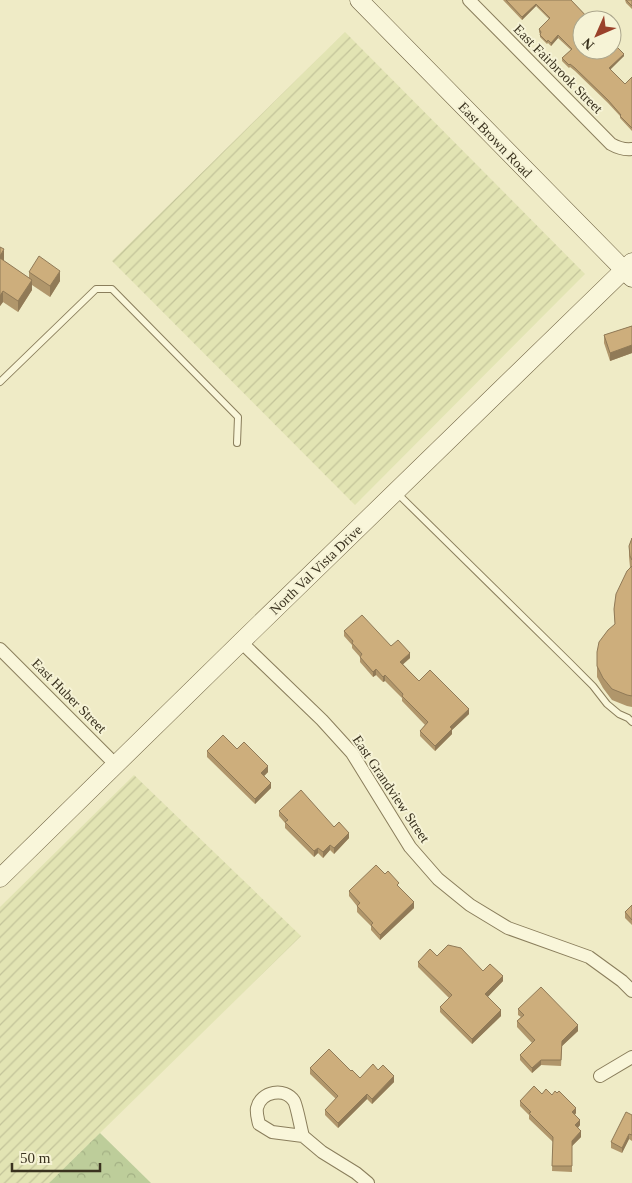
<svg xmlns="http://www.w3.org/2000/svg" width="632" height="1183" viewBox="0 0 632 1183" font-family="'Times New Roman',serif">
<defs>
<pattern id="farmland-furrows" width="10" height="10" patternUnits="userSpaceOnUse" patternTransform="scale(1.25)"><rect width="10" height="10" fill="#e2e4b3"/><path d="M-1 1l2-2M0 10L10 0M9 11l2-2" fill="none" stroke="#c3c49a"/></pattern>
<pattern id="park-crowns" width="20" height="18" patternUnits="userSpaceOnUse" patternTransform="scale(1.25)"><rect width="20" height="18" fill="#bdcd9a"/><path d="M2 6a3 3 0 1 1 6 0M12 15a3 3 0 1 1 6 0" fill="none" stroke="#a3b084"/></pattern>
</defs>
<rect width="100%" height="100%" fill="#efebc6"/>
<g fill="url(#farmland-furrows)">
<path d="M 345,32 L 585,274 L 355,505 L 112,261 Z"/>
<path d="M 134,775 L 301,936 L 49,1183 L 0,1183 L 0,907 Z"/>
</g>
<path fill="url(#park-crowns)" d="M 100,1133 L 151,1183 L 49,1183 Z"/>
<g fill="none" stroke-linecap="round" stroke-linejoin="round">
<defs>
<g id="service">
<path d="M 0,382 L 96,289 L 112,289 L 238,417 L 237,443"/>
<path d="M 397,493 L 570,663 L 593,686 L 607,704 L 619,714 L 628,718 L 632,722"/>
</g>
<g id="minor">
<path d="M 469,0 L 611,144 C 618,148 624,150 632,149"/>
<path d="M 241,642 L 322,720 L 352,753 L 410,847 L 438,879 L 470,905 L 508,928 L 589,957 L 622,981 L 632,991"/>
<path d="M 0,649 L 116,765"/>
<path d="M 600,1076 L 632,1057"/>
<path d="M 303,1136 C 301,1130 297,1106 294,1101 C 285,1087 261,1091 257,1108 C 256,1113 258,1119 259,1124 L 272,1132 L 303,1136 L 322,1152 L 356,1173 L 368,1183"/>
</g>
<g id="secondary">
<path d="M 359,0 L 632,278"/>
<path d="M 0,878 L 241,642 L 632,262"/>
</g>
</defs>
<use href="#service" stroke="#8a7e5c" stroke-width="8"/>
<use href="#minor" stroke="#8a7e5c" stroke-width="14"/>
<use href="#secondary" stroke="#6c5f3f" stroke-width="19"/>
<use href="#service" stroke="#f9f6da" stroke-width="6"/>
<use href="#minor" stroke="#f9f6da" stroke-width="12"/>
<use href="#secondary" stroke="#f9f6da" stroke-width="18"/>
</g>
<g fill="#b0966b">
<path d="M 503,0 L 571,0 L 624,56 L 610,69 L 625,84 L 632,77 L 632,131 L 620,118 L 620,116 L 608,103 L 575,71 L 570,67 L 569,68 L 562,61 L 562,58 L 571,50 L 558,38 L 551,46 L 548,43 L 547,44 L 540,37 L 540,34 L 539,32 L 539,29 L 549,19 L 536,6 L 522,20 Z"/>
<path d="M 625,0 L 632,0 L 632,9 L 626,3 Z"/>
<path d="M 0,247 L 4,261 L 29,278 L 29,272 L 60,281 L 50,297 L 32,285 L 32,290 L 18,312 L 3,302 L 0,306 Z"/>
<path d="M 632,326 L 632,353 L 610,361 L 604,343 L 604,335 Z"/>
<path d="M 632,538 L 632,707 L 627,706 L 612,700 L 603,688 L 597,677 L 597,652 L 615,625 L 614,609 L 630,567 L 629,557 L 629,546 Z"/>
<path d="M 344,631 L 391,646 L 410,658 L 403,664 L 419,681 L 469,714 L 452,730 L 452,734 L 435,751 L 420,736 L 420,731 L 425,725 L 402,701 L 402,698 L 385,681 L 383,682 L 376,675 L 373,677 L 360,662 L 360,657 L 352,648 L 352,645 L 344,636 Z"/>
<path d="M 237,749 L 268,772 L 264,776 L 271,788 L 255,804 L 207,757 L 207,751 Z"/>
<path d="M 279,811 L 334,827 L 349,838 L 334,854 L 330,850 L 323,858 L 318,853 L 314,857 L 285,828 L 285,823 L 279,816 Z"/>
<path d="M 385,874 L 399,887 L 414,908 L 380,940 L 371,930 L 371,926 L 357,912 L 357,906 L 349,896 L 349,891 Z"/>
<path d="M 632,905 L 632,925 L 625,918 L 625,912 Z"/>
<path d="M 437,956 L 483,971 L 503,981 L 487,997 L 501,1016 L 472,1044 L 440,1012 L 440,1007 L 449,998 L 418,967 L 418,962 Z"/>
<path d="M 518,1009 L 578,1031 L 562,1046 L 561,1066 L 541,1065 L 532,1073 L 520,1060 L 520,1055 L 532,1043 L 517,1027 L 517,1021 L 521,1017 L 518,1015 Z"/>
<path d="M 310,1068 L 351,1071 L 360,1078 L 378,1070 L 394,1082 L 372,1104 L 367,1099 L 338,1128 L 325,1115 L 325,1110 L 336,1099 L 310,1074 Z"/>
<path d="M 542,1094 L 552,1095 L 576,1113 L 575,1115 L 580,1125 L 578,1128 L 581,1137 L 572,1146 L 572,1172 L 552,1171 L 553,1142 L 529,1119 L 529,1115 L 520,1106 L 520,1101 Z"/>
<path d="M 632,1115 L 632,1141 L 629,1139 L 622,1153 L 611,1148 L 611,1142 Z"/>
</g>
<g fill="#907a57">
<path d="M 536,4 L 536,6 L 522,20 L 522,17 Z"/>
<path d="M 558,35 L 558,38 L 551,46 L 551,43 Z"/>
<path d="M 624,54 L 624,56 L 609,71 L 609,68 Z"/>
<path d="M 4,249 L 4,260 L 0,266 L 0,256 Z"/>
<path d="M 60,271 L 60,281 L 50,297 L 50,286 Z"/>
<path d="M 32,280 L 32,290 L 18,312 L 18,301 Z"/>
<path d="M 3,291 L 3,302 L 0,306 L 0,296 Z"/>
<path d="M 632,345 L 632,353 L 610,361 L 610,353 Z"/>
<path d="M 410,653 L 410,658 L 400,667 L 400,662 Z"/>
<path d="M 376,669 L 376,675 L 373,677 L 373,672 Z"/>
<path d="M 385,675 L 385,681 L 383,682 L 383,677 Z"/>
<path d="M 469,709 L 469,714 L 452,730 L 452,734 L 435,751 L 435,746 L 450,727 Z"/>
<path d="M 268,766 L 268,772 L 261,779 L 261,773 Z"/>
<path d="M 271,783 L 271,788 L 255,804 L 255,799 Z"/>
<path d="M 349,833 L 349,838 L 334,854 L 334,848 Z"/>
<path d="M 330,845 L 330,850 L 323,858 L 323,852 Z"/>
<path d="M 318,848 L 318,853 L 314,857 L 314,851 Z"/>
<path d="M 414,902 L 414,908 L 380,940 L 380,935 Z"/>
<path d="M 503,976 L 503,981 L 485,1000 L 485,994 Z"/>
<path d="M 501,1010 L 501,1016 L 472,1044 L 472,1039 Z"/>
<path d="M 578,1025 L 578,1031 L 562,1046 L 561,1066 L 562,1041 Z"/>
<path d="M 541,1060 L 541,1065 L 532,1073 L 532,1068 Z"/>
<path d="M 394,1076 L 394,1082 L 372,1104 L 372,1099 Z"/>
<path d="M 367,1094 L 367,1099 L 338,1128 L 338,1123 Z"/>
<path d="M 576,1108 L 576,1113 L 572,1117 L 572,1112 Z"/>
<path d="M 580,1120 L 580,1125 L 575,1131 L 575,1125 Z"/>
<path d="M 581,1131 L 581,1137 L 572,1146 L 572,1172 L 572,1141 Z"/>
<path d="M 629,1134 L 629,1139 L 622,1153 L 622,1148 Z"/>
</g>
<g fill="#cdae7c" stroke="#907a57">
<path d="M 506,0 L 571,0 L 590,20 L 582,20 L 582,50 L 612,50 L 612,42 L 624,54 L 609,68 L 625,84 L 632,77 L 632,128 L 620,116 L 621,115 L 608,100 L 575,68 L 570,64 L 569,65 L 562,58 L 572,49 L 558,35 L 551,43 L 548,40 L 547,42 L 540,35 L 541,32 L 539,29 L 550,18 L 536,4 L 522,17 Z"/>
<path d="M 626,0 L 632,0 L 632,6 Z"/>
<path d="M 0,247 L 4,249 L 0,256 Z"/>
<path d="M 39,256 L 60,271 L 50,286 L 29,272 Z"/>
<path d="M 0,258 L 32,280 L 18,301 L 3,291 L 0,296 Z"/>
<path d="M 632,326 L 632,345 L 610,353 L 604,335 Z"/>
<path d="M 632,538 L 632,560 L 630,556 L 629,546 Z"/>
<path d="M 632,566 L 632,696 L 627,695 L 612,689 L 603,678 L 597,666 L 597,652 L 599,642 L 608,630 L 615,624 L 614,609 L 616,594 L 627,571 Z"/>
<path d="M 362,615 L 391,646 L 398,640 L 410,653 L 400,662 L 419,681 L 430,670 L 469,709 L 450,727 L 452,729 L 435,746 L 420,731 L 428,722 L 402,696 L 403,694 L 385,675 L 383,677 L 376,669 L 373,672 L 360,657 L 362,654 L 352,643 L 353,641 L 344,631 Z"/>
<path d="M 223,735 L 237,749 L 244,742 L 268,766 L 261,773 L 271,783 L 255,799 L 207,751 Z"/>
<path d="M 301,790 L 334,827 L 339,822 L 349,833 L 334,848 L 330,845 L 323,852 L 318,848 L 314,851 L 285,822 L 288,820 L 279,811 Z"/>
<path d="M 376,865 L 385,874 L 388,871 L 399,883 L 397,885 L 414,902 L 380,935 L 371,925 L 373,923 L 357,906 L 360,903 L 349,891 Z"/>
<path d="M 632,905 L 632,920 L 625,912 Z"/>
<path d="M 448,945 L 461,948 L 483,971 L 490,964 L 503,976 L 485,994 L 501,1010 L 472,1039 L 440,1007 L 452,995 L 418,962 L 430,949 L 437,956 Z"/>
<path d="M 541,987 L 578,1025 L 562,1041 L 561,1060 L 541,1060 L 532,1068 L 520,1055 L 535,1040 L 517,1021 L 524,1015 L 518,1009 Z"/>
<path d="M 329,1049 L 351,1071 L 352,1070 L 360,1078 L 373,1064 L 378,1070 L 383,1065 L 394,1076 L 372,1099 L 367,1094 L 338,1123 L 325,1110 L 338,1096 L 310,1068 Z"/>
<path d="M 534,1086 L 542,1094 L 546,1089 L 552,1095 L 555,1091 L 557,1093 L 559,1091 L 576,1108 L 572,1112 L 580,1120 L 575,1125 L 581,1131 L 572,1141 L 572,1166 L 552,1166 L 553,1137 L 529,1113 L 531,1112 L 520,1101 Z"/>
<path d="M 626,1112 L 632,1115 L 632,1135 L 629,1134 L 622,1148 L 611,1142 Z"/>
</g>
<g text-anchor="middle" dominant-baseline="central" stroke-width="4" stroke-linejoin="round" paint-order="stroke">
<g font-size="14" fill="#3a321f" stroke="#f6f3d6">
<text transform="translate(558 69) rotate(45)">East Fairbrook Street</text>
<text transform="translate(495 140) rotate(46)">East Brown Road</text>
<text transform="translate(316 570) rotate(-44)">North Val Vista Drive</text>
<text transform="translate(69 696) rotate(45)">East Huber Street</text>
<text transform="translate(391 789) rotate(56)">East Grandview Street</text>
</g>
</g>
<g transform="translate(597 35) rotate(225)"><circle r="24" fill="#f6f3d6" stroke="#aba68d"/>
<path d="M0-4L9 19L0 12L-9 19Z" fill="#9a412b"/>
<text y="-8" font-size="14" font-weight="bold" text-anchor="middle" fill="#3a321f">N</text>
</g>
<path d="M12 1163v8h88v-8" fill="none" stroke="#3a321f" stroke-width="2.5"/>
<text x="20" y="1163" font-size="15" fill="#3a321f" stroke="#f6f3d6" stroke-width="4" paint-order="stroke">50 m</text>
</svg>
